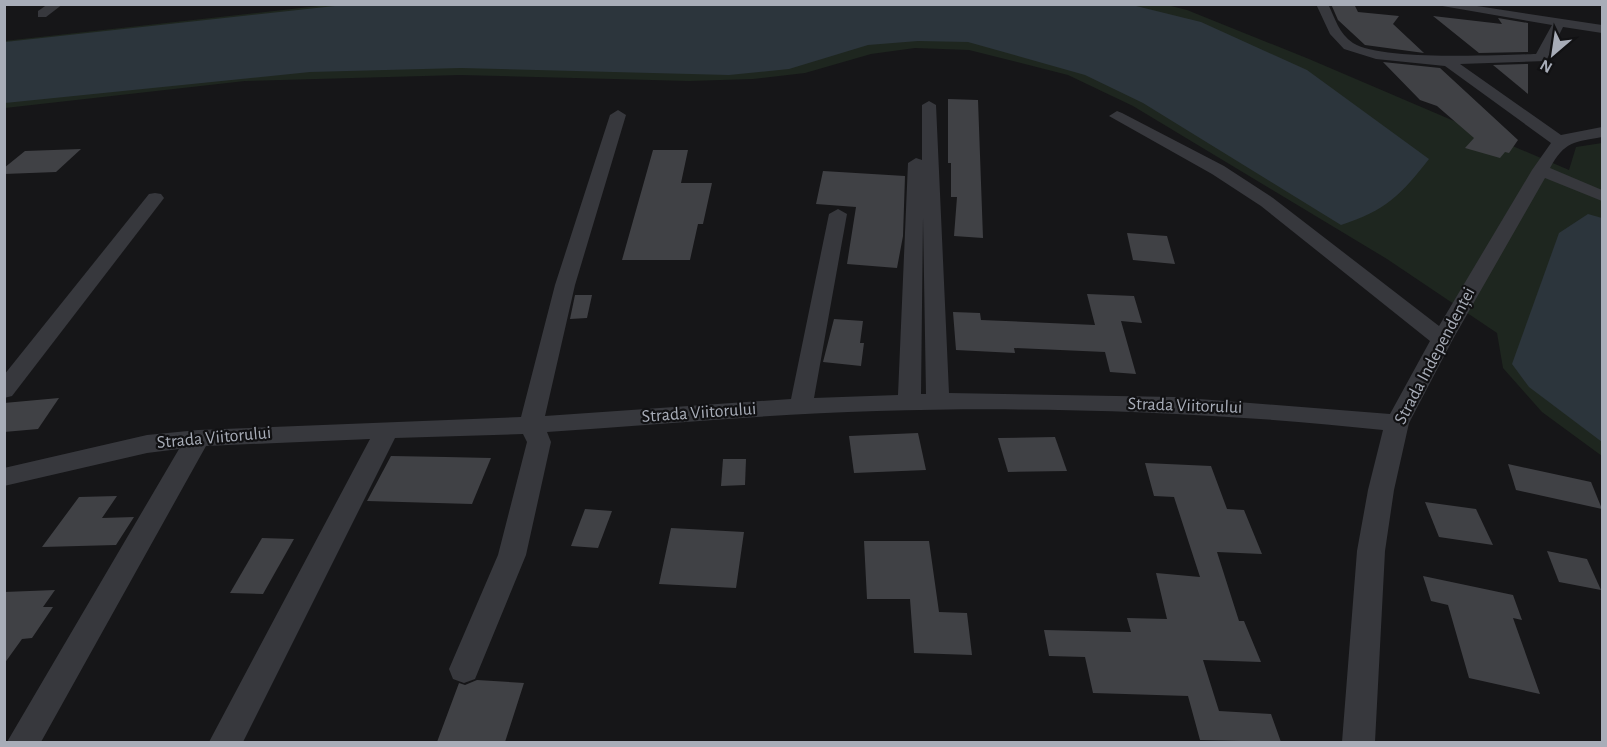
<svg xmlns="http://www.w3.org/2000/svg" width="1607" height="747" viewBox="0 0 1607 747" font-family="'Alegreya Sans',sans-serif">
<rect width="100%" height="100%" fill="#161618"/>
<path fill="#1e261f" d="M 336,4 L 1163,4 L 1187,10 L 1309,59 L 1569,170 L 1576,147 L 1602,143 L 1602,456 L 1542,412 L 1503,368 L 1497,333 L 1387,259 L 1133,106 L 1068,75 L 969,50 L 915,48 L 871,54 L 805,73 L 753,79 L 689,81 L 460,75 L 245,81 L 5,108 L 4,41 Z"/>
<g fill="#2c353c">
<path d="M 353,4 L 1132,5 L 1201,22 L 1307,70 L 1429,159 C 1401,195 1385,211 1341,225 L 1143,103 L 1085,75 L 968,42 L 918,41 L 868,45 L 789,69 L 729,75 L 461,68 L 310,72 L 5,103 L 5,42 Z"/>
<path d="M 1588,214 L 1602,218 L 1602,442 L 1529,387 L 1512,364 L 1559,233 Z"/>
</g>
<g fill="#404145">
<path d="M 1331,4 L 1355,6 L 1358,12 L 1399,16 L 1393,24 L 1424,53 L 1365,45 L 1338,20 Z"/>
<path d="M 1433,16 L 1502,24 L 1498,18 L 1528,23 L 1528,52 L 1479,53 Z"/>
<path d="M 1383,62 L 1440,68 L 1518,140 L 1509,153 L 1505,152 L 1500,158 L 1465,148 L 1474,138 L 1437,106 L 1420,100 Z"/>
<path d="M 1528,64 L 1528,94 L 1493,65 Z"/>
<path d="M 948,99 L 978,100 L 983,238 L 954,236 L 957,197 L 951,197 L 951,163 L 948,163 Z"/>
<path d="M 81,149 L 56,172 L 4,174 L 4,168 L 25,151 Z"/>
<path d="M 653,150 L 688,150 L 681,183 L 712,183 L 703,224 L 698,224 L 690,260 L 622,260 Z"/>
<path d="M 823,171 L 905,176 L 903,236 L 897,268 L 847,264 L 856,207 L 816,204 Z"/>
<path d="M 1127,233 L 1167,236 L 1175,264 L 1133,260 Z"/>
<path d="M 1087,294 L 1134,296 L 1142,323 L 1121,321 L 1136,374 L 1110,372 L 1105,352 L 1014,348 L 1015,353 L 956,350 L 953,312 L 980,313 L 981,320 L 1095,325 Z"/>
<path d="M 575,295 L 592,295 L 587,318 L 570,319 Z"/>
<path d="M 834,319 L 863,321 L 860,343 L 864,343 L 861,366 L 823,362 Z"/>
<path d="M 59,398 L 38,429 L 4,432 L 4,403 Z"/>
<path d="M 918,433 L 926,470 L 854,473 L 849,436 Z"/>
<path d="M 1055,437 L 1067,471 L 1008,472 L 998,438 Z"/>
<path d="M 391,456 L 446,457 L 491,458 L 472,504 L 367,501 Z"/>
<path d="M 723,459 L 746,459 L 745,485 L 721,486 Z"/>
<path d="M 1145,463 L 1211,466 L 1227,509 L 1244,510 L 1262,554 L 1217,552 L 1239,621 L 1244,621 L 1261,662 L 1203,660 L 1219,711 L 1271,714 L 1281,742 L 1200,740 L 1188,696 L 1093,693 L 1085,657 L 1049,656 L 1044,630 L 1131,632 L 1127,618 L 1167,619 L 1156,573 L 1200,577 L 1174,497 L 1154,496 Z"/>
<path d="M 1508,464 L 1591,482 L 1602,509 L 1516,490 Z"/>
<path d="M 117,496 L 102,518 L 134,517 L 116,545 L 42,547 L 79,497 Z"/>
<path d="M 1425,502 L 1476,509 L 1493,545 L 1439,537 Z"/>
<path d="M 585,509 L 612,511 L 598,548 L 571,546 Z"/>
<path d="M 671,528 L 744,532 L 736,588 L 659,584 Z"/>
<path d="M 262,538 L 294,539 L 263,594 L 230,593 Z"/>
<path d="M 864,541 L 929,541 L 939,612 L 967,613 L 972,655 L 914,653 L 910,599 L 867,599 Z"/>
<path d="M 1547,551 L 1587,559 L 1601,590 L 1559,582 Z"/>
<path d="M 1423,576 L 1513,595 L 1522,620 L 1513,618 L 1540,694 L 1469,678 L 1448,605 L 1431,601 Z"/>
<path d="M 55,590 L 43,607 L 53,607 L 32,638 L 22,639 L 4,664 L 4,592 Z"/>
<path d="M 477,680 L 524,683 L 505,742 L 437,742 L 459,683 L 465,685 Z"/>
</g>
<g fill="none" stroke-linecap="round" stroke-linejoin="round">
<g fill="#37383d" fill-rule="evenodd">
<path d="M 48,4 L 63,4 L 46,17 L 38,17 L 38,11 Z"/>
<path d="M 1316,4 L 1328,4 C 1335,18 1339,34 1353,43 C 1380,61 1500,55 1536,54 L 1552,25 L 1431,4 L 1464,4 L 1602,25 L 1602,33 L 1563,27 L 1546,61 L 1460,64 L 1561,135 L 1602,127 L 1602,137 C 1574,142 1565,141 1550,168 L 1602,190 L 1602,201 L 1545,178 L 1453,339 L 1409,423 L 1394,490 L 1385,551 L 1375,742 L 1342,742 L 1357,551 L 1368,490 L 1383,430 C 1215,412 1045,406 877,411 C 767,414 657,425 547,432 L 551,442 L 526,555 L 475,679 L 464,683 L 453,679 L 449,669 L 498,555 L 527,442 L 523,434 L 395,438 L 243,742 L 209,742 L 370,439 L 206,446 L 41,742 L 7,742 L 179,449 L 147,453 L 4,486 L 4,468 L 147,435 L 198,430 L 521,417 L 555,285 L 610,115 L 618,110 L 626,115 L 575,285 L 545,416 L 791,399 L 829,214 L 838,209 L 847,214 L 814,398 L 898,395 L 908,163 L 916,158 L 922,160 L 922,105 L 929,101 L 936,105 L 949,393 L 1174,397 L 1390,414 L 1430,341 L 1261,206 L 1212,174 L 1109,116 L 1117,111 L 1122,113 L 1224,166 L 1273,198 L 1439,326 L 1532,170 L 1551,143 L 1445,66 L 1376,59 L 1344,49 L 1330,34 ZM 923,218 L 926,394 L 921,394 Z"/>
<path d="M 155,193 L 161,194 L 164,198 L 161,202 L 12,396 L 4,398 L 4,375 L 149,194 Z"/>
</g>
</g>
<g text-anchor="middle" dominant-baseline="central" stroke-width="4.5" stroke-linejoin="round" paint-order="stroke">
<g font-size="18" fill="#a8adb8" stroke="#111113">
<text transform="translate(1435 356) rotate(-62)">Strada Independenței</text>
<text transform="translate(1185 406) rotate(2)">Strada Viitorului</text>
<text transform="translate(699 413) rotate(-4)">Strada Viitorului</text>
<text transform="translate(214 438) rotate(-5)">Strada Viitorului</text>
</g>
</g>
<rect width="1607" height="747" fill="none" stroke="#a8adb8" stroke-width="12"/>
<g transform="translate(1553 54) rotate(209)" stroke="#111113" stroke-width="4.5" paint-order="stroke">
<path d="M0-4.5L10 22L0 15L-10 22Z" fill="#a8adb8"/>
<text y="-9" font-size="16" font-weight="bold" text-anchor="middle" fill="#a8adb8">N</text>
</g>
</svg>
